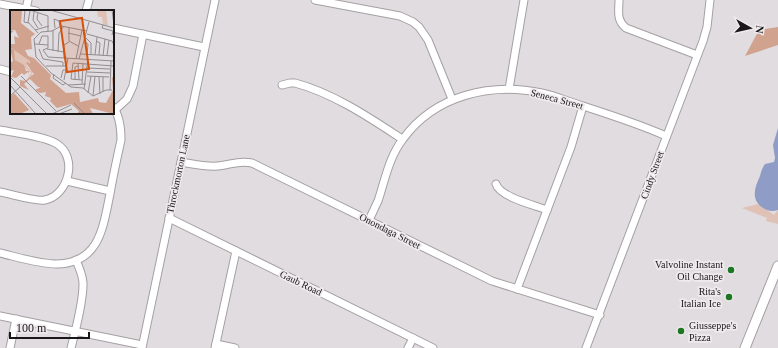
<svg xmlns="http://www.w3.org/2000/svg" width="778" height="348" viewBox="0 0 778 348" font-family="'Times New Roman',serif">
<rect width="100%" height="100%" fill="#e1dce0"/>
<path fill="#dfc2b5" d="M 758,204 L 774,215 L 778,210 L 778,224 L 766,221 L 767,218 L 742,208 Z"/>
<path fill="#d1a28e" d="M 778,27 L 778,45 L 745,56 L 759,30 Z"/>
<path fill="#8f9cc5" d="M 778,128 L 778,210 C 772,212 768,211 763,208 C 750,199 755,187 760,176 C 761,172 762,168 765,164 L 774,162 L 775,158 L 773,145 Z"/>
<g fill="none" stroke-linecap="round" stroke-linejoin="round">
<defs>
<g id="minor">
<path d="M 315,0 L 400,16 L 413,22 L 419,27 L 428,40 L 452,99"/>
<path d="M 619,0 C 619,11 616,20 626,28 L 697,55"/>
<path d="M 0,4 L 36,11"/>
<path d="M 26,9 L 28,0"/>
<path d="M 86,11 L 89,0"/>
<path d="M 113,28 L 204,47"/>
<path d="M 0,69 L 11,72"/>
<path d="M 282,85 L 290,83 L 295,83 C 333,93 370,118 402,139"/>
<path d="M 509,89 L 524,0"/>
<path d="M 115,110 L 127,99 L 133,86 L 143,34"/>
<path d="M 0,130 C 15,133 44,136 57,144 C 78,157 69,195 45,200 C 36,202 11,194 0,192"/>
<path d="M 181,162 C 193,164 205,167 218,166 C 231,165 238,160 252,163 L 492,281 L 600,315"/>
<path d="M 67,181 L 110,191"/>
<path d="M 496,184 C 500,197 534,205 547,210"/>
<path d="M 169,218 L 433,348"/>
<path d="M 369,220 C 372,214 375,207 378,201 C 385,180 389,157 403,139 C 435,95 491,82 542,93 C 556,96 569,102 583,106 C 611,115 639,124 666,136"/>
<path d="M 0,253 C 17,257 39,264 57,264 C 100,263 103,227 110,194 C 113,176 117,158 121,140 C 121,128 120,116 113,107"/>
<path d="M 517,289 L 571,147 L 583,106"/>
<path d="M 0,316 L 142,345"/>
<path d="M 216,344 L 235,348"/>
<path d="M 10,348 L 16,319"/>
<path d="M 71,348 C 76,328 83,304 83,284 C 83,275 79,268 76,260"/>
<path d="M 142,348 L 215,0"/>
<path d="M 215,348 L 236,251"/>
<path d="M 408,348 L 413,338"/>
<path d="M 586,348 L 703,41 L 707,27 L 710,0"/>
</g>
<path id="major" d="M 745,348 L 778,266"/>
</defs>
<use href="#minor" stroke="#a4a0a3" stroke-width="9"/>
<use href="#major" stroke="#a4a0a3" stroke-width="11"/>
<use href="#minor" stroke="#fff" stroke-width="7"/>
<use href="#major" stroke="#fff" stroke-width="9"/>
</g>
<g fill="#1d7622" stroke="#efeaed" stroke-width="1.5">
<circle cx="731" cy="270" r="4"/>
<circle cx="729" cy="297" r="4"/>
<circle cx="681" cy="331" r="4"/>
</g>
<g text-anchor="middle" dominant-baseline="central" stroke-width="3.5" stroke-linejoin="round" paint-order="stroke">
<g font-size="10" fill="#191718" stroke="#efeaed">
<text transform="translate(557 99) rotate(15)">Seneca Street</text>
<text transform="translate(178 174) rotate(-78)">Throckmorton Lane</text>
<text transform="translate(652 175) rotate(-70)">Cindy Street</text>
<text transform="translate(390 231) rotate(27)">Onondaga Street</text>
<text transform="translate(301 283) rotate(26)">Gaub Road</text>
</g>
<g font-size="10" fill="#191718" stroke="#efeaed" text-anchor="end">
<text x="723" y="264">Valvoline Instant<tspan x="723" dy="12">Oil Change</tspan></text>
<text x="721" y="291">Rita's<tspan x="721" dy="12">Italian Ice</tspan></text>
<text x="689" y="325" text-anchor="start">Giusseppe's<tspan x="689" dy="12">Pizza</tspan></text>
</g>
</g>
<g transform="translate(10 10)">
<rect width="104" height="104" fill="#e1dce0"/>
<path d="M 84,0 L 96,0 L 98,16 L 93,15 L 92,7 L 88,7 L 87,1 ZM 0,37 L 4,38 L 20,51 L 20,55 L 16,53 L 18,58 L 23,60 L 22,67 L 17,69 L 21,63 L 5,50 Z" fill="#dfc2b5"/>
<path d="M 0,0 L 12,0 L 11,13 L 25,24 L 21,27 L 22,39 L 15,40 L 18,46 L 24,48 L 41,65 L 40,69 L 56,83 L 69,82 L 70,92 L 88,88 L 89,92 L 96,93 L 103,80 L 102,67 L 104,68 L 104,104 L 80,98 L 83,104 L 67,104 L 69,101 L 61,94 L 47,98 L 40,91 L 41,88 L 35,86 L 36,82 L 30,83 L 25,80 L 31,77 L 28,77 L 20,69 L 14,74 L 19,80 L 10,76 L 10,70 L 15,71 L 24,64 L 16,53 L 18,52 L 20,54 L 20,51 L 0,37 L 0,34 L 5,34 L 4,26 L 9,28 L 5,20 L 0,20 L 4,21 L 0,24 ZM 0,38 L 4,40 L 5,50 L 14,55 L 16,61 L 19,61 L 18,65 L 18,62 L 14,65 L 12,63 L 6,68 L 1,67 L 4,60 L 0,61 L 0,53 L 3,51 ZM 4,83 L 23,104 L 19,100 L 12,103 L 14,104 L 0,104 L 0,87 Z" fill="#d1a28e"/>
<path fill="none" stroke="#918d90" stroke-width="1" d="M 15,0 L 14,12 L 19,13M 20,0 L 38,6 L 38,21M 40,0 L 104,18M 102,0 L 104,15M 20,1 L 18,12 L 28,23M 24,2 L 23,10 L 28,18M 28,3 L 27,9 L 32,16M 93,15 L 92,18 L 103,21 L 102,25M 59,17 L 59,31 L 68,36M 45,18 L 44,9 L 49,11 L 50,16M 25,20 L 39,16M 77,21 L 51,16 L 42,21 L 31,22 L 24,29 L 26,47 L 41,63 L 61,77 L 73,78 L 83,86 L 96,80 L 102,80M 58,23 L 71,26M 77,24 L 102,31 L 104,35M 76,28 L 81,33 L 81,45M 86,31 L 90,33 L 89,45M 75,32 L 78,34 L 77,45M 25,34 L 38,35M 29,34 L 32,26 L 38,26 L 38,38 L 33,40M 29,39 L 33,49 L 53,52 L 53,56M 37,39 L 54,42M 33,40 L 38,47 L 104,51M 43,41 L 43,20M 48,42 L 49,23 L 54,16M 71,44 L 104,46M 85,45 L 87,27M 93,46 L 95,29M 97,46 L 99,30M 54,48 L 54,35 L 59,32M 66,49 L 72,20M 69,49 L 79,12M 68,53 L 69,70M 36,56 L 57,56M 77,58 L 100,59M 77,62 L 100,63M 44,64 L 43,68 L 53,75 L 56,73M 11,66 L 46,101M 77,66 L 99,67M 0,67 L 37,104M 89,67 L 90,84M 93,67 L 93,82M 51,68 L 53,60 L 57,60M 54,70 L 58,48M 65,70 L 65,57 L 68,56M 72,70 L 61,69 L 63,53 L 104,56M 72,74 L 73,54M 0,75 L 26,104M 58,75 L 76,74M 74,79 L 78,49M 100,80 L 101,51M 78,83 L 81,66M 0,86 L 10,77M 83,86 L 85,66M 64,93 L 75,104M 42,104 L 61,95M 49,104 L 62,99"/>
<path fill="#d3520d" fill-opacity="0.15" stroke="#d3520d" stroke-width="2" d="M 72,8 L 79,59 L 57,62 L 50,11 Z"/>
<rect width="104" height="104" fill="none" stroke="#191718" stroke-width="2"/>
</g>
<g transform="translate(750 28) rotate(98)" stroke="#efeaed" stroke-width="3" paint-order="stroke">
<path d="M0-3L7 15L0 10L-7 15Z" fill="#191718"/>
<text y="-6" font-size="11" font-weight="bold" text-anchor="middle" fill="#191718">N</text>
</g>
<path d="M10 332v6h79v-6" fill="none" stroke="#191718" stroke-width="2"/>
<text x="16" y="332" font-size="12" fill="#191718" stroke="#efeaed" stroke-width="3" paint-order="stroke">100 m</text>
</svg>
